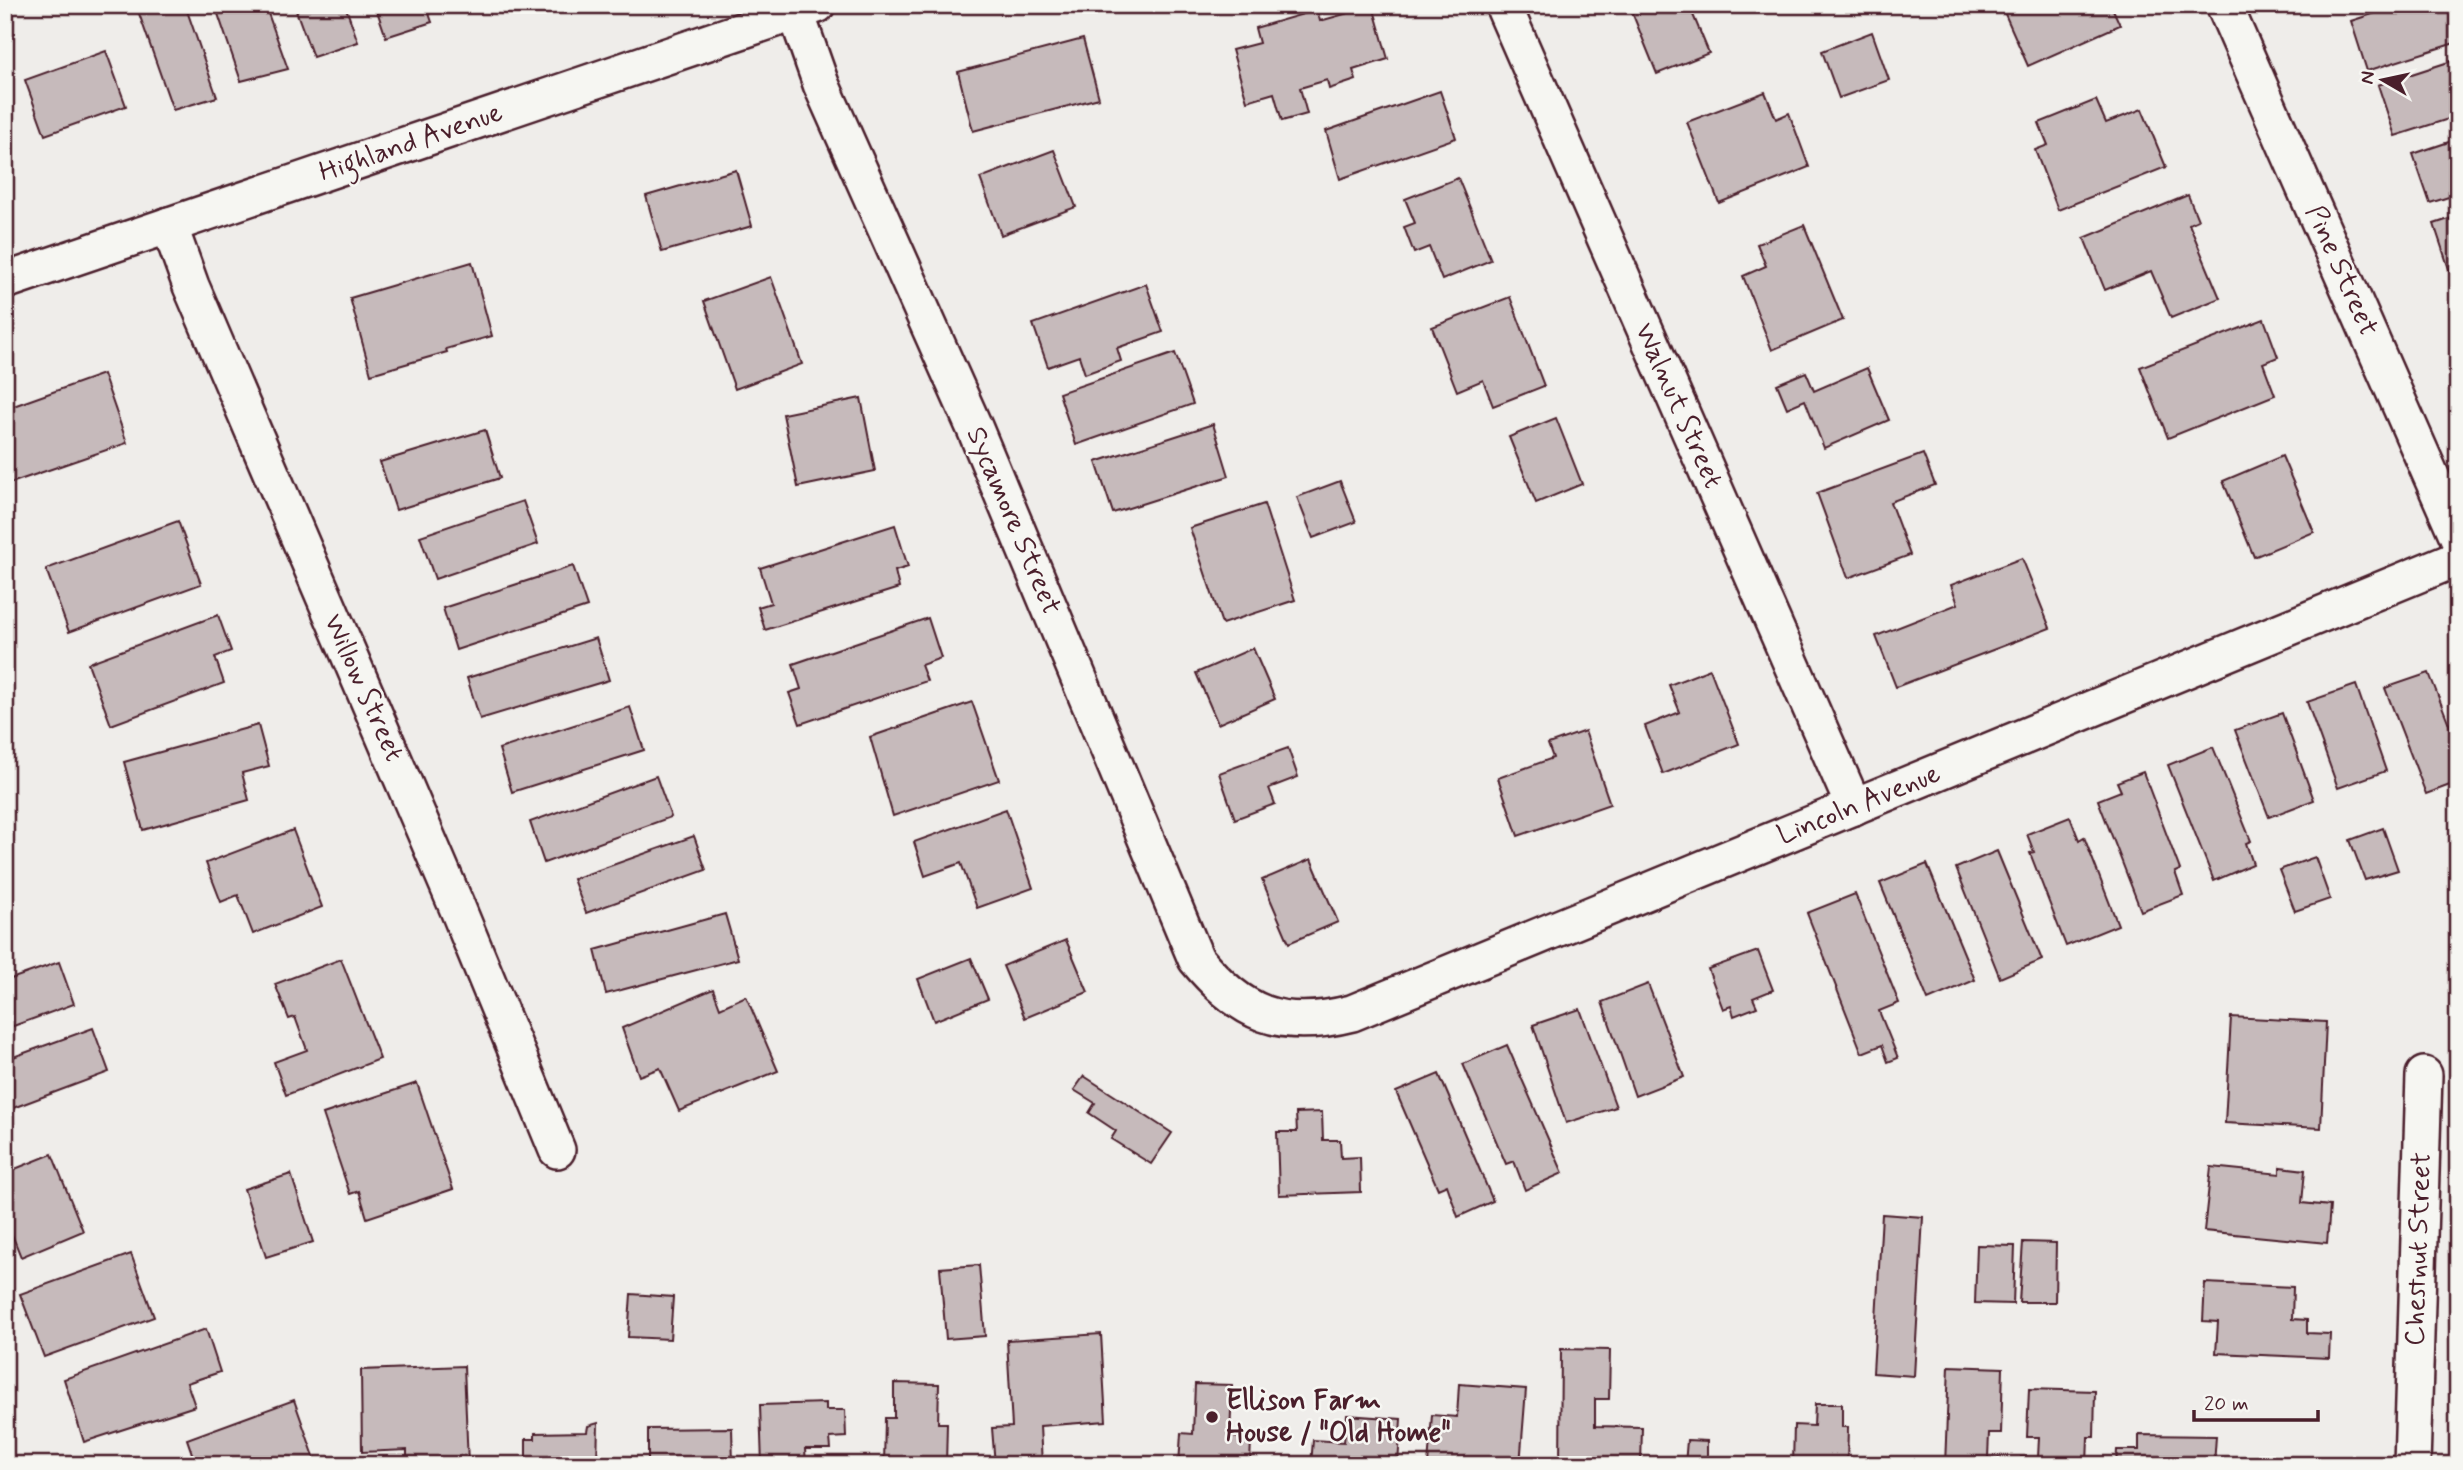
<svg xmlns="http://www.w3.org/2000/svg" width="2463" height="1470" viewBox="0 0 2463 1470" font-family="Mynerve,sans-serif">
<rect width="100%" height="100%" fill="#efedea"/>
<filter id="ink" filterUnits="userSpaceOnUse"><feTurbulence type="fractalNoise" baseFrequency=".0143" numOctaves="2"/><feDisplacementMap in="SourceGraphic" scale="14" xChannelSelector="R" yChannelSelector="G"/><feConvolveMatrix kernelMatrix="1 2 1 2 8 2 1 2 1" color-interpolation-filters="sRGB"/></filter>
<g filter="url(#ink)">
<g fill="#c6babb" stroke="#4a1f2b" stroke-width="2">
<path d="M 136,5 L 185,5 L 217,97 L 173,110 Z"/>
<path d="M 215,5 L 265,5 L 288,69 L 241,81 Z"/>
<path d="M 294,5 L 345,5 L 358,42 L 313,57 Z"/>
<path d="M 375,5 L 426,5 L 432,22 L 386,37 Z"/>
<path d="M 1629,5 L 1689,5 L 1709,53 L 1657,74 Z"/>
<path d="M 2001,5 L 2111,5 L 2120,25 L 2028,66 Z"/>
<path d="M 2400,5 L 2458,5 L 2458,42 L 2367,71 L 2351,21 Z"/>
<path d="M 1373,6 L 1388,59 L 1353,70 L 1356,80 L 1329,89 L 1327,80 L 1300,88 L 1307,114 L 1282,121 L 1274,93 L 1247,101 L 1232,50 L 1259,43 L 1255,28 L 1317,10 L 1320,21 Z"/>
<path d="M 1872,32 L 1889,80 L 1839,98 L 1822,51 Z"/>
<path d="M 1083,39 L 1099,98 L 973,131 L 958,72 Z"/>
<path d="M 106,51 L 126,106 L 45,135 L 25,80 Z"/>
<path d="M 2458,59 L 2458,116 L 2395,136 L 2378,85 Z"/>
<path d="M 1440,91 L 1456,138 L 1340,179 L 1326,131 Z"/>
<path d="M 1765,92 L 1776,119 L 1789,113 L 1809,167 L 1719,203 L 1687,122 Z"/>
<path d="M 2096,100 L 2106,123 L 2142,109 L 2166,167 L 2058,210 L 2035,150 L 2048,145 L 2039,123 Z"/>
<path d="M 2458,139 L 2458,194 L 2430,203 L 2413,154 Z"/>
<path d="M 1054,150 L 1076,207 L 1001,235 L 980,178 Z"/>
<path d="M 736,170 L 752,226 L 662,252 L 646,196 Z"/>
<path d="M 1458,178 L 1491,260 L 1442,280 L 1429,247 L 1414,253 L 1404,227 L 1415,223 L 1405,199 Z"/>
<path d="M 2188,195 L 2198,220 L 2189,224 L 2220,298 L 2171,318 L 2151,271 L 2105,290 L 2084,238 Z"/>
<path d="M 2458,216 L 2458,272 L 2451,275 L 2434,224 Z"/>
<path d="M 1804,225 L 1843,320 L 1772,350 L 1743,276 L 1766,266 L 1757,244 Z"/>
<path d="M 472,262 L 492,336 L 446,349 L 447,352 L 371,374 L 350,298 Z"/>
<path d="M 771,277 L 802,364 L 735,389 L 704,301 Z"/>
<path d="M 1146,284 L 1163,332 L 1117,348 L 1121,361 L 1085,374 L 1079,356 L 1048,367 L 1033,324 Z"/>
<path d="M 1510,297 L 1544,386 L 1493,406 L 1483,380 L 1457,391 L 1432,327 Z"/>
<path d="M 2264,319 L 2278,357 L 2263,363 L 2275,395 L 2168,438 L 2140,367 Z"/>
<path d="M 1175,353 L 1193,404 L 1076,445 L 1059,393 Z"/>
<path d="M 1867,368 L 1889,420 L 1824,448 L 1805,400 L 1787,408 L 1777,384 L 1806,372 L 1814,391 Z"/>
<path d="M 103,374 L 127,443 L 5,485 L 5,409 Z"/>
<path d="M 861,398 L 875,471 L 798,487 L 783,414 Z"/>
<path d="M 1556,418 L 1582,484 L 1536,503 L 1509,437 Z"/>
<path d="M 1213,424 L 1229,476 L 1113,513 L 1096,462 Z"/>
<path d="M 485,430 L 500,478 L 396,510 L 380,462 Z"/>
<path d="M 1923,454 L 1935,485 L 1890,502 L 1910,555 L 1848,578 L 1817,493 Z"/>
<path d="M 2282,456 L 2314,532 L 2254,557 L 2223,481 Z"/>
<path d="M 1340,481 L 1356,522 L 1313,538 L 1297,497 Z"/>
<path d="M 523,501 L 538,544 L 435,579 L 420,536 Z"/>
<path d="M 1264,504 L 1295,600 L 1222,624 L 1190,528 Z"/>
<path d="M 178,521 L 201,584 L 69,632 L 46,569 Z"/>
<path d="M 895,525 L 908,567 L 895,571 L 899,588 L 765,630 L 758,607 L 771,603 L 760,568 Z"/>
<path d="M 2022,558 L 2050,628 L 1896,687 L 1876,636 L 1958,604 L 1951,585 Z"/>
<path d="M 573,566 L 587,607 L 456,650 L 443,608 Z"/>
<path d="M 218,615 L 231,651 L 215,657 L 224,683 L 111,725 L 88,663 Z"/>
<path d="M 928,618 L 941,658 L 921,665 L 927,681 L 800,724 L 789,693 L 801,689 L 793,664 Z"/>
<path d="M 596,638 L 609,680 L 480,719 L 467,678 Z"/>
<path d="M 1253,648 L 1275,699 L 1218,724 L 1196,673 Z"/>
<path d="M 1710,669 L 1739,744 L 1663,774 L 1645,726 L 1680,712 L 1669,685 Z"/>
<path d="M 2429,673 L 2453,734 L 2458,732 L 2458,782 L 2426,794 L 2385,688 Z"/>
<path d="M 2356,685 L 2386,771 L 2338,788 L 2307,702 Z"/>
<path d="M 972,702 L 999,780 L 893,816 L 870,737 Z"/>
<path d="M 630,707 L 644,750 L 512,792 L 499,749 Z"/>
<path d="M 2282,713 L 2314,800 L 2269,817 L 2235,730 Z"/>
<path d="M 258,725 L 269,766 L 242,773 L 249,800 L 143,830 L 124,762 Z"/>
<path d="M 1585,731 L 1610,804 L 1518,836 L 1498,778 L 1553,758 L 1548,744 Z"/>
<path d="M 2213,747 L 2251,841 L 2246,843 L 2253,864 L 2214,881 L 2168,765 Z"/>
<path d="M 1288,748 L 1298,777 L 1269,788 L 1275,804 L 1235,819 L 1219,773 Z"/>
<path d="M 2143,772 L 2180,870 L 2175,872 L 2183,895 L 2141,911 L 2098,800 L 2121,791 L 2117,782 Z"/>
<path d="M 656,776 L 671,817 L 544,863 L 530,822 Z"/>
<path d="M 1006,809 L 1033,888 L 977,908 L 961,863 L 925,876 L 914,842 Z"/>
<path d="M 2070,817 L 2079,840 L 2084,837 L 2118,925 L 2066,946 L 2030,853 L 2034,852 L 2027,834 Z"/>
<path d="M 2383,828 L 2398,870 L 2365,880 L 2350,840 Z"/>
<path d="M 293,830 L 322,907 L 253,934 L 238,895 L 221,902 L 206,863 Z"/>
<path d="M 694,836 L 706,870 L 586,913 L 573,879 Z"/>
<path d="M 1997,851 L 2042,960 L 2000,978 L 1956,868 Z"/>
<path d="M 2315,857 L 2330,899 L 2295,911 L 2279,870 Z"/>
<path d="M 1311,859 L 1338,922 L 1289,943 L 1262,880 Z"/>
<path d="M 1927,864 L 1975,980 L 1928,1000 L 1880,883 Z"/>
<path d="M 1855,894 L 1899,1003 L 1879,1011 L 1898,1058 L 1888,1062 L 1882,1045 L 1862,1053 L 1807,913 Z"/>
<path d="M 725,914 L 738,959 L 606,994 L 595,950 Z"/>
<path d="M 1066,940 L 1088,992 L 1025,1018 L 1003,966 Z"/>
<path d="M 1758,951 L 1773,990 L 1753,998 L 1757,1007 L 1734,1016 L 1731,1006 L 1723,1009 L 1708,969 Z"/>
<path d="M 971,958 L 988,999 L 934,1021 L 918,979 Z"/>
<path d="M 341,959 L 380,1059 L 286,1095 L 274,1062 L 307,1050 L 295,1017 L 289,1019 L 275,984 Z"/>
<path d="M 59,962 L 74,1004 L 5,1029 L 5,981 Z"/>
<path d="M 1648,984 L 1684,1077 L 1635,1096 L 1602,1002 Z"/>
<path d="M 713,989 L 720,1008 L 746,996 L 778,1071 L 679,1111 L 660,1068 L 639,1076 L 622,1028 Z"/>
<path d="M 1580,1009 L 1616,1107 L 1566,1123 L 1533,1025 Z"/>
<path d="M 2231,1017 L 2326,1022 L 2321,1128 L 2225,1123 Z"/>
<path d="M 93,1028 L 109,1072 L 5,1111 L 5,1060 Z"/>
<path d="M 1507,1045 L 1563,1173 L 1525,1190 L 1514,1161 L 1506,1164 L 1463,1064 Z"/>
<path d="M 1439,1074 L 1493,1201 L 1458,1217 L 1447,1185 L 1438,1189 L 1396,1092 Z"/>
<path d="M 1084,1076 L 1172,1133 L 1151,1164 L 1111,1139 L 1116,1131 L 1089,1113 L 1095,1103 L 1074,1090 Z"/>
<path d="M 417,1083 L 453,1189 L 367,1218 L 359,1191 L 350,1194 L 323,1114 Z"/>
<path d="M 1322,1112 L 1323,1140 L 1340,1140 L 1341,1158 L 1360,1157 L 1361,1192 L 1279,1195 L 1277,1132 L 1297,1132 L 1296,1113 Z"/>
<path d="M 52,1154 L 83,1231 L 21,1257 L 5,1217 L 5,1173 Z"/>
<path d="M 2211,1167 L 2280,1174 L 2280,1167 L 2305,1170 L 2302,1203 L 2330,1206 L 2327,1243 L 2204,1231 Z"/>
<path d="M 291,1174 L 313,1242 L 266,1257 L 244,1189 Z"/>
<path d="M 1882,1214 L 1923,1217 L 1914,1376 L 1873,1373 Z"/>
<path d="M 2023,1242 L 2056,1243 L 2055,1302 L 2019,1302 Z"/>
<path d="M 1977,1245 L 2015,1246 L 2013,1304 L 1975,1303 Z"/>
<path d="M 131,1254 L 154,1317 L 44,1357 L 20,1294 Z"/>
<path d="M 979,1265 L 985,1336 L 946,1339 L 940,1268 Z"/>
<path d="M 2205,1283 L 2293,1287 L 2292,1319 L 2307,1320 L 2307,1333 L 2330,1334 L 2329,1358 L 2216,1353 L 2218,1322 L 2203,1321 Z"/>
<path d="M 631,1294 L 673,1297 L 670,1339 L 628,1337 Z"/>
<path d="M 206,1329 L 220,1372 L 187,1383 L 195,1406 L 84,1442 L 64,1379 Z"/>
<path d="M 1101,1334 L 1106,1421 L 1040,1426 L 1042,1465 L 995,1465 L 992,1428 L 1012,1427 L 1007,1340 Z"/>
<path d="M 1561,1349 L 1610,1350 L 1609,1399 L 1595,1399 L 1595,1426 L 1642,1427 L 1641,1465 L 1560,1465 Z"/>
<path d="M 464,1366 L 468,1464 L 407,1465 L 407,1450 L 362,1452 L 361,1370 Z"/>
<path d="M 1949,1366 L 2003,1368 L 2001,1433 L 1989,1433 L 1988,1458 L 2000,1458 L 2000,1465 L 1945,1465 Z"/>
<path d="M 894,1383 L 939,1384 L 938,1423 L 947,1423 L 946,1465 L 884,1465 L 885,1418 L 894,1418 Z"/>
<path d="M 1195,1384 L 1232,1385 L 1230,1437 L 1251,1438 L 1250,1465 L 1179,1465 L 1181,1433 L 1193,1434 Z"/>
<path d="M 1459,1384 L 1526,1389 L 1520,1465 L 1428,1465 L 1432,1415 L 1457,1417 Z"/>
<path d="M 2029,1389 L 2095,1391 L 2094,1437 L 2088,1437 L 2087,1465 L 2021,1465 L 2021,1457 L 2038,1458 L 2039,1437 L 2027,1437 Z"/>
<path d="M 294,1400 L 317,1465 L 196,1465 L 187,1439 Z"/>
<path d="M 826,1403 L 826,1410 L 845,1410 L 846,1437 L 830,1438 L 831,1449 L 805,1449 L 806,1465 L 762,1465 L 760,1405 Z"/>
<path d="M 1815,1404 L 1842,1404 L 1842,1427 L 1848,1427 L 1847,1465 L 1793,1465 L 1794,1425 L 1814,1426 Z"/>
<path d="M 1347,1415 L 1401,1419 L 1398,1464 L 1311,1465 L 1313,1440 L 1344,1442 Z"/>
<path d="M 598,1423 L 597,1465 L 526,1465 L 526,1439 L 535,1439 L 535,1433 L 587,1432 L 588,1426 Z"/>
<path d="M 732,1428 L 733,1465 L 648,1465 L 648,1429 Z"/>
<path d="M 2139,1435 L 2216,1436 L 2214,1465 L 2116,1465 L 2117,1450 L 2139,1450 Z"/>
<path d="M 1687,1440 L 1707,1441 L 1707,1459 L 1760,1462 L 1760,1465 L 1685,1465 Z"/>
</g>
<g fill="none" stroke-linecap="round" stroke-linejoin="round">
<defs>
<g id="street">
<path d="M 1503,5 L 1854,807"/>
<path d="M 2224,5 L 2458,537"/>
<path d="M 796,13 L 821,84 L 975,429 L 1196,959 C 1242,1015 1281,1031 1352,1013 L 2458,558"/>
<path d="M 169,225 L 191,286 L 457,907 L 557,1150"/>
<path d="M 5,281 L 817,5"/>
<path d="M 2412,1465 L 2424,1075"/>
</g>
</defs>
<use href="#street" stroke="#4a1f2b" stroke-width="40"/>
<use href="#street" stroke="#f6f6f2" stroke-width="35"/>
</g>
</g>
<circle fill="#4a1f2b" stroke="#f6f6f2" stroke-width="2.5" cx="1212" cy="1417" r="7"/>
<g text-anchor="middle" dominant-baseline="central" stroke-width="5" stroke-linejoin="round" paint-order="stroke">
<g font-size="28" fill="#4a1f2b" stroke="#f6f6f2">
<text transform="translate(411 143) rotate(-19)">Highland Avenue</text>
<text transform="translate(2341 271) rotate(66)">Pine Street</text>
<text transform="translate(1678 406) rotate(66)">Walnut Street</text>
<text transform="translate(1013 521) rotate(67)">Sycamore Street</text>
<text transform="translate(363 688) rotate(66)">Willow Street</text>
<text transform="translate(1859 805) rotate(-22)">Lincoln Avenue</text>
<text transform="translate(2419 1249) rotate(-88)">Chestnut Street</text>
</g>
<g font-size="28" font-weight="bold" fill="#4a1f2b" stroke="#f6f6f2" text-anchor="start">
<text x="1226" y="1401">Ellison Farm<tspan x="1226" dy="32">House / "Old Home"</tspan></text>
</g>
</g>
<rect width="2463" height="1470" fill="none" stroke="#f6f6f2" stroke-width="28"/>
<rect x="14" y="14" width="2435" height="1442" fill="none" stroke="#4a1f2b" stroke-width="2.5" filter="url(#ink)"/>
<g transform="translate(2383 80) rotate(279)" stroke="#f6f6f2" stroke-width="5" paint-order="stroke">
<path d="M0-5L12 26L0 18L-12 26Z" fill="#4a1f2b"/>
<text y="-10" font-size="19" font-weight="bold" text-anchor="middle" fill="#4a1f2b">N</text>
</g>
<path d="M2194 1410v10h124v-10" fill="none" stroke="#4a1f2b" stroke-width="3.5"/>
<text x="2204" y="1410" font-size="21" fill="#4a1f2b" stroke="#f6f6f2" stroke-width="5" paint-order="stroke">20 m</text>
</svg>
